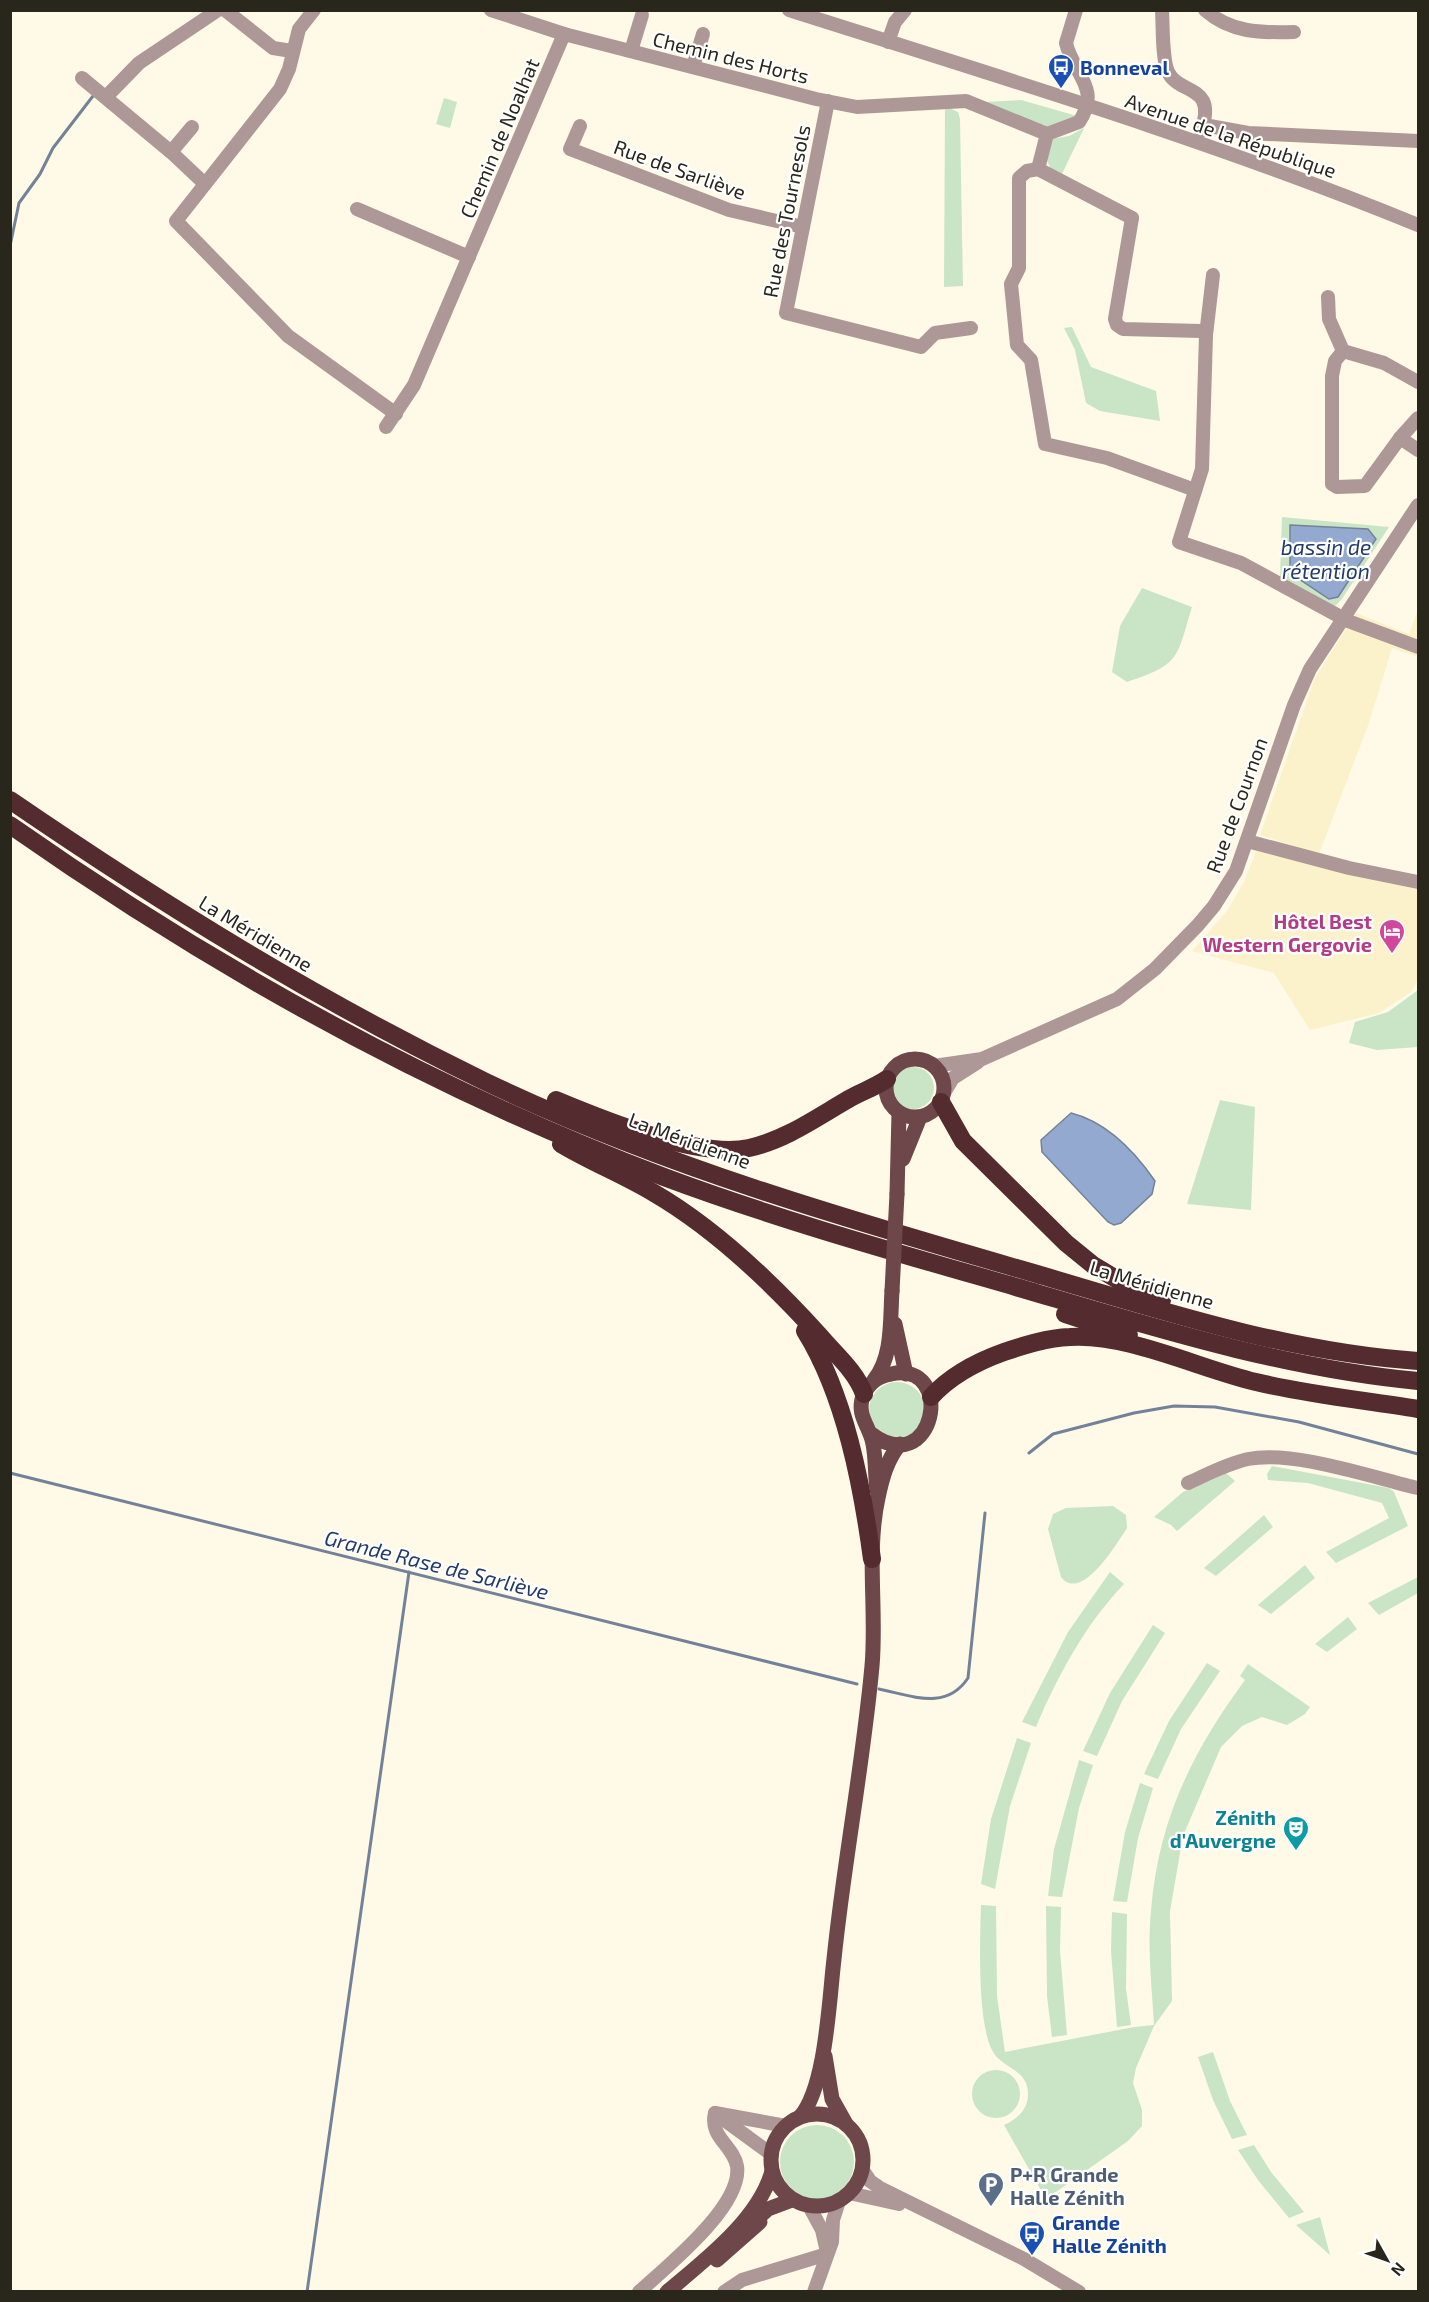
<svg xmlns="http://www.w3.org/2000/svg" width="1429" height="2302" viewBox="0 0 1429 2302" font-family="'Exo 2',sans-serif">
<rect width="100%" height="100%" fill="#fefae7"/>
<g fill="#fbf2cb">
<path d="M 1418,610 L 1418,657 L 1392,648 L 1369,723 L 1319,854 L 1260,835 L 1314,680 L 1356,613 L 1409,634 Z"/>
<path d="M 1257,849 L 1418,888 L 1418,980 L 1411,992 L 1379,1013 L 1310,1030 L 1274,973 L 1192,951 L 1227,911 L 1244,882 Z"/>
</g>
<g fill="#cae4c6">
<path d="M 444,98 L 457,102 L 450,128 L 436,124 Z"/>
<path d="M 1021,100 L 1077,116 L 1051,128 L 983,102 Z"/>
<path d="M 945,106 L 958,112 L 960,119 L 963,286 L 944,287 Z"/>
<path d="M 1084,128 L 1061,176 L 1052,172 L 1046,158 L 1052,139 L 1069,136 Z"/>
<path d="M 1072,327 L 1091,367 L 1156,391 L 1160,421 L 1100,411 L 1086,403 L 1075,350 L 1064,328 Z"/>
<path d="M 1282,517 L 1389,527 L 1342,599 L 1335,606 L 1322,602 L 1280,577 Z"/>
<path d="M 1142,588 L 1192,607 C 1176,659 1181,664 1127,682 L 1112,672 L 1120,626 Z"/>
<path d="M 1418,990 L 1418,1047 L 1377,1050 L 1349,1043 L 1355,1022 L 1388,1012 Z"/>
<circle cx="913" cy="1088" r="21"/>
<path d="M 1220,1100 L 1255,1107 L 1251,1210 L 1187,1204 Z"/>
<circle cx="897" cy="1410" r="28"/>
<path d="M 1272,1466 L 1389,1488 L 1394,1492 L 1408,1526 L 1336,1563 L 1326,1552 L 1389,1518 L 1382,1503 L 1308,1483 L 1268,1480 L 1267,1474 Z"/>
<path d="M 1226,1473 L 1235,1481 L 1177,1531 L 1171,1525 L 1154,1517 L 1183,1492 Z"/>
<path d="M 1113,1506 L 1126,1515 L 1127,1528 C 1116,1545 1081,1603 1061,1577 L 1048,1529 L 1053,1514 L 1066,1508 Z"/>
<path d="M 1264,1515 L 1273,1527 L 1216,1576 L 1204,1568 Z"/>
<path d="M 1305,1565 L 1315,1578 L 1271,1614 L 1258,1605 Z"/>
<path d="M 1110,1572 L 1124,1584 C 1085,1625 1058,1675 1036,1727 L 1022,1722 L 1068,1632 Z"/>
<path d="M 1418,1577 L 1418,1593 L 1379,1615 L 1368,1603 Z"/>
<path d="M 1348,1617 L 1357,1629 L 1327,1652 L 1315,1644 Z"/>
<path d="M 1153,1625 L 1165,1633 L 1122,1701 L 1097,1756 L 1083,1751 L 1110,1693 Z"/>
<path d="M 1207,1663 L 1220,1671 L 1181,1729 L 1158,1779 L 1144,1774 L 1169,1721 Z"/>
<path d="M 1248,1664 L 1310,1707 L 1305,1714 L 1287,1725 L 1262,1717 L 1242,1726 L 1221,1747 L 1183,1836 L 1170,1911 L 1172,2001 L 1154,2026 L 1136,2068 L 1133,2083 L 1142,2110 L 1142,2126 L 1128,2141 L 1046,2199 L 1004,2125 C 1017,2119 1028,2110 1028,2094 C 1028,2068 1001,2069 992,2050 C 977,2021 980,1939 981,1905 L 996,1906 L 997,1996 L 1005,2052 L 1134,2027 L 1154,2025 C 1152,1987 1147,1949 1151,1911 C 1158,1821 1192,1752 1245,1680 L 1240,1676 Z"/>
<path d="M 1017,1738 L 1031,1743 L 1010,1806 L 995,1889 L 981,1884 L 991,1819 Z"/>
<path d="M 1079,1760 L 1093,1765 L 1079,1808 L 1062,1897 L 1048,1896 L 1054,1849 Z"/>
<path d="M 1140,1783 L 1153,1788 L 1138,1838 L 1127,1902 L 1113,1901 L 1125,1832 Z"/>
<path d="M 1046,1906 L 1061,1907 L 1060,1951 L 1067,2035 L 1052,2037 L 1047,1996 Z"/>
<path d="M 1112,1912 L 1127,1914 L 1126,1989 L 1131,2025 L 1117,2027 L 1111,1951 Z"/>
<path d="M 1213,2052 L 1230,2101 L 1247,2135 L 1232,2139 L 1213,2100 L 1198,2057 Z"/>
<circle cx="996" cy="2094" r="24"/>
<circle cx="817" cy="2162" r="37"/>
<path d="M 1254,2145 L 1271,2172 L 1304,2212 L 1289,2218 L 1258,2180 L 1238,2150 Z"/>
<path d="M 1320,2217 L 1330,2255 L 1296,2225 Z"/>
</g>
<g fill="#94a9cf" stroke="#748299" stroke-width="1.5">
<path d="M 1290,525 L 1368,529 L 1376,539 L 1338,597 L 1329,599 L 1290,573 Z"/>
<path d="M 1071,1113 C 1107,1122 1135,1152 1155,1181 L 1152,1194 L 1121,1223 L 1114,1225 L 1108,1222 L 1042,1152 L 1041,1140 Z"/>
</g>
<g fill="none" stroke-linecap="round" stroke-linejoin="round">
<g stroke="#748299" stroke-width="3">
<path d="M 10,246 L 19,203 L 40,174 L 53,148 L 93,96"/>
<path d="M 1029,1453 L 1053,1434 L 1134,1413 L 1174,1406 L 1215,1407 L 1299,1422 L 1418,1454"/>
<path d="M 10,1473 L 857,1684"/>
<path d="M 879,1689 C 913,1696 946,1711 968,1678 L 985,1513"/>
<path d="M 307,2292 L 409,1572"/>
</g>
<g stroke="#ae9797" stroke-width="14">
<path d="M 225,10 L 273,48 L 292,51"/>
<path d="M 314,10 L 299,29 L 289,69 L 280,89 L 176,221 L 288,336 L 396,414"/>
<path d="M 491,10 L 564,34 L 816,99 L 857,107 L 966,101 L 1047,134"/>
<path d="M 789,10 C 1000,77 1213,141 1418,225"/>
<path d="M 1076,10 L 1066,43 C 1073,74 1102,88 1079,122 L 1047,134 L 1038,169 L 1132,218 L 1115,319 L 1117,325 L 1123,329 L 1201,331 L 1206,335 L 1202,469 L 1179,542 L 1241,563 L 1348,621 L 1418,647"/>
<path d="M 1162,10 C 1163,26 1162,59 1168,72 C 1179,95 1218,84 1201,131"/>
<path d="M 1205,10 C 1231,33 1261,33 1294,32"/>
<path d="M 888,42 L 895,22 L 905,10"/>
<path d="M 631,51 L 642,15"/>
<path d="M 693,67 L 703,34"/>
<path d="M 82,78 L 171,152 L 205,184"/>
<path d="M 106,97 L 139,63 L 218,10"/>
<path d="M 828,101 L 786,313 L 921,347 L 935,333 L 971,328"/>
<path d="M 1204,125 L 1248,133 L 1418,141"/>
<path d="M 580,126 L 570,149 L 729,210 L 803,227"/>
<path d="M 171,152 L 192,127"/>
<path d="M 1038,169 L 1027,171 L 1019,178 L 1019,268 L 1011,284 L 1017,345 L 1031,360 L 1045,444 L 1107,458 L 1195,490"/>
<path d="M 357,209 L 469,257"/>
<path d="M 1328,297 L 1329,319 L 1343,351"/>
<path d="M 1206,335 L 1213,275"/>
<path d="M 1418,382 L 1384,363 L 1343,351 L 1335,361 L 1332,376 L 1332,484 L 1337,487 L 1365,486 L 1400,438 L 1418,418"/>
<path d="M 386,427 L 414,385 L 564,34"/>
<path d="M 1400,438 L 1418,450"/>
<path d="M 1247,841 L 1349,868 L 1418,882"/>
<path d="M 934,1066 L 982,1059 L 1117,999 L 1155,969 L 1198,925 L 1214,906 L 1236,871 L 1294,705 L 1310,669 L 1418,505"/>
<path d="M 944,1093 L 953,1078 L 978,1062"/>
<path d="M 1188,1483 C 1208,1474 1226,1464 1248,1459 C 1294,1450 1371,1477 1418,1488"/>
<path d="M 715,2113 L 786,2126"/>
<path d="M 719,2116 L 771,2154"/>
<path d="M 862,2169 L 870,2181 L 880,2188 L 1024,2259 L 1079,2292"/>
<path d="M 849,2193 L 899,2204"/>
<path d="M 809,2206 L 822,2230 L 827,2252"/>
<path d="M 639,2292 C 666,2267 743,2206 737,2166 C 733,2145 709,2137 715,2113"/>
<path d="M 724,2292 L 742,2280 L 827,2254"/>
<path d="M 814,2292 L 832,2242 L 833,2220 L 839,2201"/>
</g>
<g stroke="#6d4749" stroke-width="15">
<circle cx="915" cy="1088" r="29"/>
<path d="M 903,1159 L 920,1117"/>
<path d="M 897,1194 L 899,1113"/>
<path d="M 895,1324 L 906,1374"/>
<path d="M 874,1380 C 893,1357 890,1320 892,1291"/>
<path d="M 870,1433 C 935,1483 957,1360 891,1374 C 878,1376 868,1384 863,1396 C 856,1416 870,1426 873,1444 C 876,1459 875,1475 877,1490"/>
<path d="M 825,2056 L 832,2099 L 846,2124"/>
<circle cx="817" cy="2160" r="46"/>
<path d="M 800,2117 C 826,2087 829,2001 834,1959 C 844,1861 863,1765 872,1666 C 877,1610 866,1553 878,1498 C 882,1479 887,1459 900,1444"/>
<path d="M 749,2226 L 768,2209 L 792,2200"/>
<path d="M 717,2260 L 760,2222"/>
<path d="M 667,2292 C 704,2261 759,2219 772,2171"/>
</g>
<g stroke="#542b2f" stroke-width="18">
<path d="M 10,800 C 165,906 317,1000 486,1082 C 660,1165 846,1219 1030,1272 C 1157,1309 1285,1352 1418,1361"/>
<path d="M 10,825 C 214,968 431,1089 664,1177 C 779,1220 898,1253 1016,1287 C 1149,1326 1280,1368 1418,1381"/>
<path d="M 556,1100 C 604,1120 699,1159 749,1148 C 785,1140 816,1118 847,1100 C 860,1092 874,1088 887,1079"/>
<path d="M 941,1102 L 963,1141 L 1066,1243 L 1093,1265 L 1123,1283 L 1162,1300"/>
<path d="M 561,1144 C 591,1162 624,1175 654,1193 C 716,1229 772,1283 820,1336 C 835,1354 856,1371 864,1394"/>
<path d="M 1065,1314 L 1129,1335"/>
<path d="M 805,1331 C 845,1395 862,1485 872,1559"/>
<path d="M 931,1397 C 950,1376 976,1362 1004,1352 C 1025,1345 1047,1338 1070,1337 C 1127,1333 1200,1369 1256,1382 C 1310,1395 1364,1400 1418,1409"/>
</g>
<path stroke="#6d4749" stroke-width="15" d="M 892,1291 L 897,1194"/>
</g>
<defs>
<symbol id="bus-pin" viewBox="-11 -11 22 30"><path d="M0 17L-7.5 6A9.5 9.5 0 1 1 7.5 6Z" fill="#1a4fb4" stroke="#fff"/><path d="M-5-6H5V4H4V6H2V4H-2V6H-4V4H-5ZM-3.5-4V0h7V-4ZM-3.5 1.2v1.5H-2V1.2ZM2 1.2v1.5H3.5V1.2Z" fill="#fff"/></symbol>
<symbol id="hotel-pin" viewBox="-11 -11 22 30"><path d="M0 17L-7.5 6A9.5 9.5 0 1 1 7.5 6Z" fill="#d1479c" stroke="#fff"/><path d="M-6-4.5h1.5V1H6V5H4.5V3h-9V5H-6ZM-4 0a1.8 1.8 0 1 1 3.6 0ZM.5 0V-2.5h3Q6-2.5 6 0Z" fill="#fff"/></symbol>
<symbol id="theatre-pin" viewBox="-11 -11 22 30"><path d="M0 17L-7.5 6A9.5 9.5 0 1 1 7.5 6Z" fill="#0f9aa8" stroke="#fff"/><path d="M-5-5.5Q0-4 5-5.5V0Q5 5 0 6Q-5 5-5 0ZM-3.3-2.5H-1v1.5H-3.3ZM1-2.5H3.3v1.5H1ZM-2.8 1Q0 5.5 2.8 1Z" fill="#fff"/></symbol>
<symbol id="parking-pin" viewBox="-11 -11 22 30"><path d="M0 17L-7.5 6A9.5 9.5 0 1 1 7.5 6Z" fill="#5c6f8a" stroke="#fff"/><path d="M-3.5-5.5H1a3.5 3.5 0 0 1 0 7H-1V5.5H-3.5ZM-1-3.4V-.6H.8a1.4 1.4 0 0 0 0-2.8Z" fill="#fff"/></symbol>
</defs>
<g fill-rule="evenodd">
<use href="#bus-pin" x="1046" y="52" width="30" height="40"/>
<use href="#hotel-pin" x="1377" y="917" width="30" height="40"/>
<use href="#theatre-pin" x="1281" y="1814" width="30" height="40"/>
<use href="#parking-pin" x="976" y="2170" width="30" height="40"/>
<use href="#bus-pin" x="1017" y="2219" width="30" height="40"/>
</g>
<g text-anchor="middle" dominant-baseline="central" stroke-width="4.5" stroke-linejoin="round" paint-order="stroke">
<g font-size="20" fill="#29261b" stroke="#fff">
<text transform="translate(731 57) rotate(14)">Chemin des Horts</text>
<text transform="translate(1231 135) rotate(19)">Avenue de la République</text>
<text transform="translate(499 138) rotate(-67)">Chemin de Noalhat</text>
<text transform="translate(680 169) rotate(20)">Rue de Sarliève</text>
<text transform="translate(786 211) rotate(-79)">Rue des Tournesols</text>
<text transform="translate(1236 805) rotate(-70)">Rue de Cournon</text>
<text transform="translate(256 933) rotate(31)">La Méridienne</text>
<text transform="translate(690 1140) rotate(20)">La Méridienne</text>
<text transform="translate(1152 1284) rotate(16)">La Méridienne</text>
</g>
<g font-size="20" font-weight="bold" fill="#164399" stroke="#fff" text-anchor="start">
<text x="1080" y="67">Bonneval</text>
<text x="1052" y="2222">Grande<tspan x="1052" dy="23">Halle Zénith</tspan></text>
</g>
<g font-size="20" font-weight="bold" fill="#b23c85" stroke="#fff" text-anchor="end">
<text x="1372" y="921">Hôtel Best<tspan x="1372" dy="23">Western Gergovie</tspan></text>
</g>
<g font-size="20" font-weight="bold" fill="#0d838f" stroke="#fff" text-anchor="end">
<text x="1276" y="1817">Zénith<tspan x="1276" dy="23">d'Auvergne</tspan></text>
</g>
<g font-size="20" font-weight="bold" fill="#4e5e75" stroke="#fff" text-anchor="start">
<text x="1010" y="2174">P+R Grande<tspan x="1010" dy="23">Halle Zénith</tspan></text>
</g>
<g font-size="21" font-style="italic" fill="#213a6b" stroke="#fff">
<text x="1326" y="546">bassin de<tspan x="1326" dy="24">rétention</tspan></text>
<text transform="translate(437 1564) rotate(14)">Grande Rase de Sarliève</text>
</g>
</g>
<rect width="1429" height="2302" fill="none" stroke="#29261b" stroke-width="24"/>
<g transform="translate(1387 2260) rotate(130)" stroke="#ffffff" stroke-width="4.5" paint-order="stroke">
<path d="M0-4.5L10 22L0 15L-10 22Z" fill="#29261b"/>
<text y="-9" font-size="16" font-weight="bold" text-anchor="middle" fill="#29261b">N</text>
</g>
</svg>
